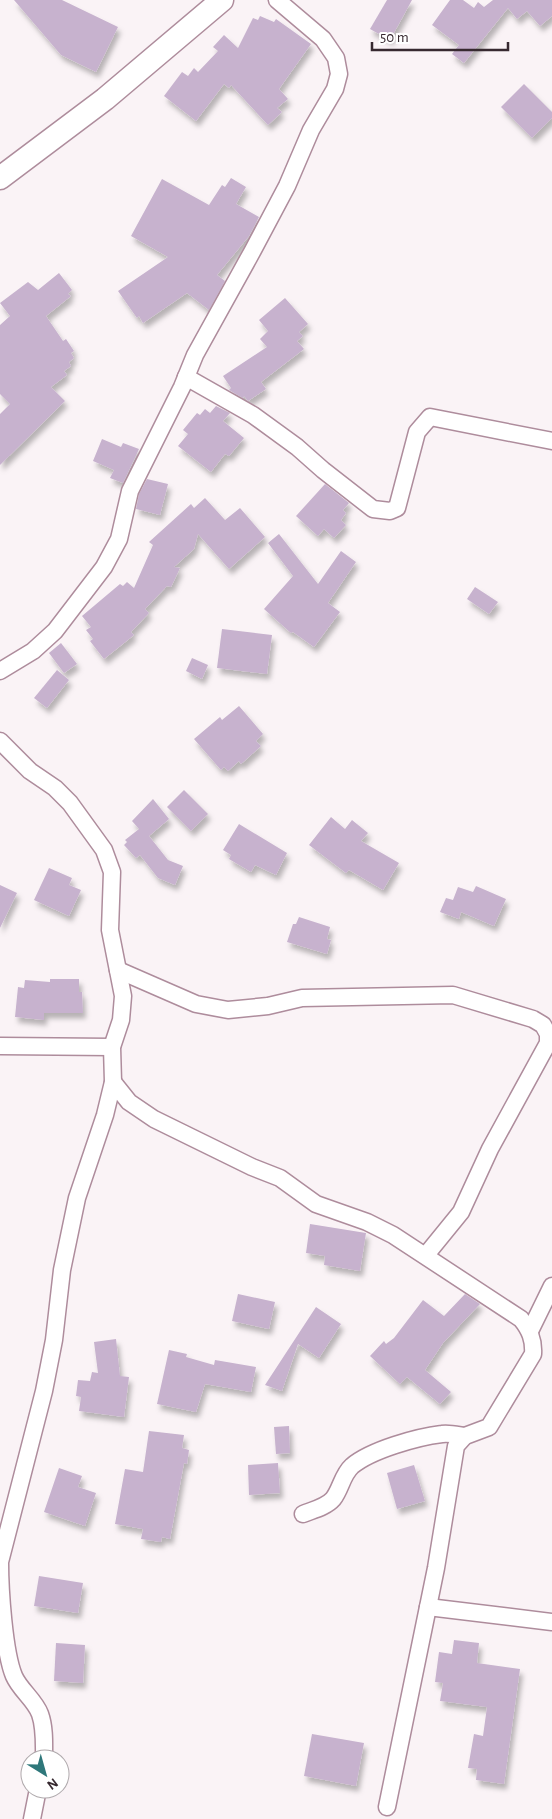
<svg xmlns="http://www.w3.org/2000/svg" width="552" height="1819" viewBox="0 0 552 1819" font-family="'Alegreya Sans',sans-serif">
<defs>
<filter id="shadow"><feDropShadow dx="3" dy="5.5" stdDeviation="2.5" flood-color="#0004"/></filter>
</defs>
<rect width="100%" height="100%" fill="#faf3f6"/>
<g fill="#c7b2ce" filter="url(#shadow)">
<path d="M 14,0 L 62,0 L 118,27 L 96,72 L 61,55 Z"/>
<path d="M 387,0 L 412,0 L 390,40 L 370,29 Z"/>
<path d="M 450,0 L 463,0 L 474,8 L 478,2 L 484,7 L 493,0 L 552,0 L 552,16 L 540,26 L 527,11 L 517,19 L 508,8 L 464,63 L 452,54 L 459,45 L 432,25 Z"/>
<path d="M 260,16 L 274,22 L 276,19 L 311,44 L 279,89 L 288,99 L 277,108 L 282,112 L 268,125 L 231,85 L 229,88 L 224,84 L 196,121 L 164,96 L 182,72 L 188,76 L 194,68 L 198,72 L 218,51 L 213,47 L 224,35 L 238,48 L 253,18 L 258,20 Z"/>
<path d="M 524,84 L 552,112 L 552,118 L 532,138 L 501,107 Z"/>
<path d="M 231,178 L 246,187 L 236,204 L 259,217 L 249,236 L 217,275 L 225,281 L 209,310 L 187,293 L 143,323 L 139,316 L 137,318 L 118,291 L 168,257 L 131,236 L 162,179 L 209,205 L 222,185 L 225,187 Z"/>
<path d="M 59,273 L 72,290 L 68,294 L 71,296 L 46,316 L 63,341 L 66,339 L 74,351 L 71,353 L 74,358 L 69,362 L 71,366 L 64,371 L 67,375 L 51,387 L 65,401 L 0,465 L 0,414 L 10,404 L 0,394 L 0,325 L 10,316 L 0,303 L 28,282 L 38,290 Z"/>
<path d="M 285,298 L 308,324 L 299,332 L 303,336 L 297,341 L 304,349 L 261,382 L 266,389 L 248,401 L 244,396 L 243,398 L 229,390 L 231,388 L 223,376 L 267,347 L 260,339 L 268,331 L 259,320 Z"/>
<path d="M 216,406 L 230,413 L 223,421 L 244,438 L 229,456 L 225,454 L 211,472 L 178,446 L 188,434 L 183,430 L 197,413 L 200,415 L 205,409 L 210,413 Z"/>
<path d="M 102,439 L 121,447 L 123,443 L 139,449 L 123,483 L 110,478 L 114,470 L 93,461 Z"/>
<path d="M 147,479 L 168,484 L 160,515 L 136,509 L 139,494 Z"/>
<path d="M 325,484 L 349,503 L 343,510 L 346,513 L 341,520 L 346,525 L 334,538 L 324,529 L 318,536 L 296,516 Z"/>
<path d="M 205,498 L 225,520 L 240,508 L 265,537 L 229,569 L 198,534 L 194,549 L 174,567 L 180,568 L 171,587 L 167,586 L 145,609 L 149,613 L 131,632 L 134,635 L 104,659 L 90,641 L 93,639 L 86,630 L 91,627 L 82,616 L 120,584 L 123,586 L 127,582 L 134,588 L 153,545 L 149,542 L 191,504 L 194,508 Z"/>
<path d="M 279,534 L 318,584 L 341,551 L 356,562 L 328,603 L 340,612 L 314,647 L 293,632 L 291,633 L 264,609 L 293,576 L 268,543 Z"/>
<path d="M 475,587 L 498,602 L 489,614 L 467,599 Z"/>
<path d="M 222,629 L 272,635 L 267,674 L 217,668 Z"/>
<path d="M 61,643 L 77,664 L 64,673 L 49,653 Z"/>
<path d="M 192,658 L 208,665 L 202,679 L 186,671 Z"/>
<path d="M 57,670 L 69,680 L 47,708 L 34,698 Z"/>
<path d="M 239,706 L 263,734 L 256,741 L 261,746 L 241,764 L 239,761 L 228,771 L 224,767 L 221,770 L 194,739 L 220,717 L 222,720 Z"/>
<path d="M 184,790 L 208,814 L 191,831 L 167,807 Z"/>
<path d="M 153,799 L 169,819 L 149,836 L 168,860 L 183,866 L 175,885 L 158,878 L 140,855 L 136,858 L 124,845 L 127,842 L 125,840 L 139,829 L 132,821 Z"/>
<path d="M 331,817 L 345,829 L 352,820 L 368,833 L 361,841 L 399,863 L 383,890 L 349,870 L 346,873 L 309,845 Z"/>
<path d="M 239,824 L 287,853 L 276,875 L 255,865 L 251,872 L 229,859 L 231,855 L 223,850 Z"/>
<path d="M 49,868 L 72,878 L 69,885 L 81,890 L 69,916 L 34,900 Z"/>
<path d="M 0,885 L 17,893 L 0,928 Z"/>
<path d="M 476,886 L 506,899 L 494,926 L 461,912 L 459,919 L 440,912 L 446,898 L 453,900 L 458,887 L 473,892 Z"/>
<path d="M 299,917 L 330,927 L 327,939 L 331,940 L 327,954 L 287,942 L 293,924 L 296,924 Z"/>
<path d="M 50,979 L 79,979 L 79,992 L 82,992 L 83,1013 L 44,1013 L 44,1020 L 15,1017 L 18,987 L 24,988 L 25,980 L 50,982 Z"/>
<path d="M 310,1224 L 366,1233 L 360,1271 L 324,1265 L 325,1256 L 306,1253 Z"/>
<path d="M 238,1294 L 275,1302 L 269,1329 L 232,1321 Z"/>
<path d="M 465,1294 L 480,1304 L 443,1343 L 425,1370 L 451,1392 L 440,1404 L 407,1377 L 400,1384 L 370,1356 L 384,1341 L 386,1344 L 394,1338 L 423,1300 L 444,1316 Z"/>
<path d="M 316,1307 L 341,1324 L 319,1358 L 298,1344 L 282,1391 L 265,1385 Z"/>
<path d="M 116,1339 L 120,1376 L 129,1377 L 124,1417 L 79,1411 L 81,1397 L 76,1396 L 78,1380 L 90,1381 L 92,1372 L 98,1373 L 94,1342 Z"/>
<path d="M 169,1350 L 187,1354 L 186,1357 L 214,1365 L 215,1360 L 256,1367 L 251,1392 L 205,1384 L 196,1412 L 157,1404 Z"/>
<path d="M 289,1426 L 290,1453 L 276,1454 L 274,1427 Z"/>
<path d="M 149,1431 L 184,1435 L 182,1448 L 189,1450 L 187,1464 L 184,1463 L 170,1539 L 162,1537 L 161,1542 L 141,1539 L 143,1529 L 115,1524 L 125,1469 L 143,1472 Z"/>
<path d="M 278,1463 L 280,1493 L 249,1495 L 248,1465 Z"/>
<path d="M 414,1465 L 425,1501 L 397,1509 L 387,1473 Z"/>
<path d="M 59,1468 L 82,1476 L 78,1487 L 96,1493 L 85,1526 L 44,1512 Z"/>
<path d="M 39,1576 L 83,1583 L 78,1613 L 34,1606 Z"/>
<path d="M 454,1640 L 479,1643 L 477,1663 L 520,1669 L 504,1784 L 476,1780 L 477,1769 L 468,1768 L 474,1734 L 483,1736 L 487,1707 L 440,1701 L 443,1683 L 435,1682 L 439,1652 L 452,1654 Z"/>
<path d="M 56,1643 L 85,1645 L 83,1683 L 54,1681 Z"/>
<path d="M 312,1734 L 364,1743 L 356,1786 L 304,1776 Z"/>
</g>
<g fill="none" stroke-linecap="round" stroke-linejoin="round">
<defs>
<g id="minor">
<path d="M 186,377 L 253,415 L 297,447 L 323,470 L 373,509 L 390,511 L 397,508 L 417,432 L 430,417 L 552,441"/>
<path d="M 0,671 L 33,651 L 55,631 L 104,567 L 119,539 L 130,491 L 182,387 L 195,355 L 252,252 L 287,186 L 311,130 L 335,89 L 339,74 L 336,58 L 323,39 L 277,0"/>
<path d="M 0,741 L 30,771 L 55,788 L 70,803 L 104,850 L 112,872 L 110,930 L 123,996 L 121,1020 L 112,1047 L 113,1082 L 105,1115 L 77,1198 L 62,1270 L 54,1340 L 44,1391 L 0,1562 C 0,1589 4,1652 14,1676 C 20,1690 35,1700 40,1714 C 45,1728 44,1744 44,1759"/>
<path d="M 118,970 L 196,1004 L 228,1010 L 268,1006 L 302,998 L 453,995 L 533,1019 L 543,1025 L 548,1034 L 548,1043 L 490,1149 L 461,1212 L 426,1255"/>
<path d="M 0,1046 L 112,1047"/>
<path d="M 113,1082 L 129,1102 L 154,1119 L 252,1167 L 280,1178 L 316,1204 L 367,1222 L 393,1235 L 521,1319 C 530,1330 534,1340 533,1354 L 489,1427 L 465,1436 L 456,1446 L 436,1568 L 387,1807"/>
<path d="M 530,1331 L 552,1286"/>
<path d="M 303,1514 C 313,1510 326,1507 333,1499 C 341,1489 342,1475 352,1466 C 371,1450 417,1437 442,1434 C 449,1433 458,1435 465,1436"/>
<path d="M 428,1607 L 552,1622"/>
<path d="M 32,1819 L 38,1789"/>
</g>
<path id="secondary" d="M 0,178 L 105,99 L 222,0"/>
</defs>
<use href="#minor" stroke="#ae8c9c" stroke-width="19"/>
<use href="#secondary" stroke="#ae8c9c" stroke-width="25"/>
<use href="#minor" stroke="#fff" stroke-width="16"/>
<use href="#secondary" stroke="#fff" stroke-width="22"/>
</g>
<g transform="translate(45 1774) rotate(143)"><circle r="24" fill="#ffffff" stroke="#afa9ac"/>
<path d="M0-4L9 19L0 12L-9 19Z" fill="#2e777a"/>
<text y="-8" font-size="14" font-weight="bold" text-anchor="middle" fill="#372930">N</text>
</g>
<path d="M372 42v8h136v-8" fill="none" stroke="#372930" stroke-width="2.5"/>
<text x="380" y="42" font-size="15" fill="#372930" stroke="#ffffff" stroke-width="4" paint-order="stroke">50 m</text>
</svg>
